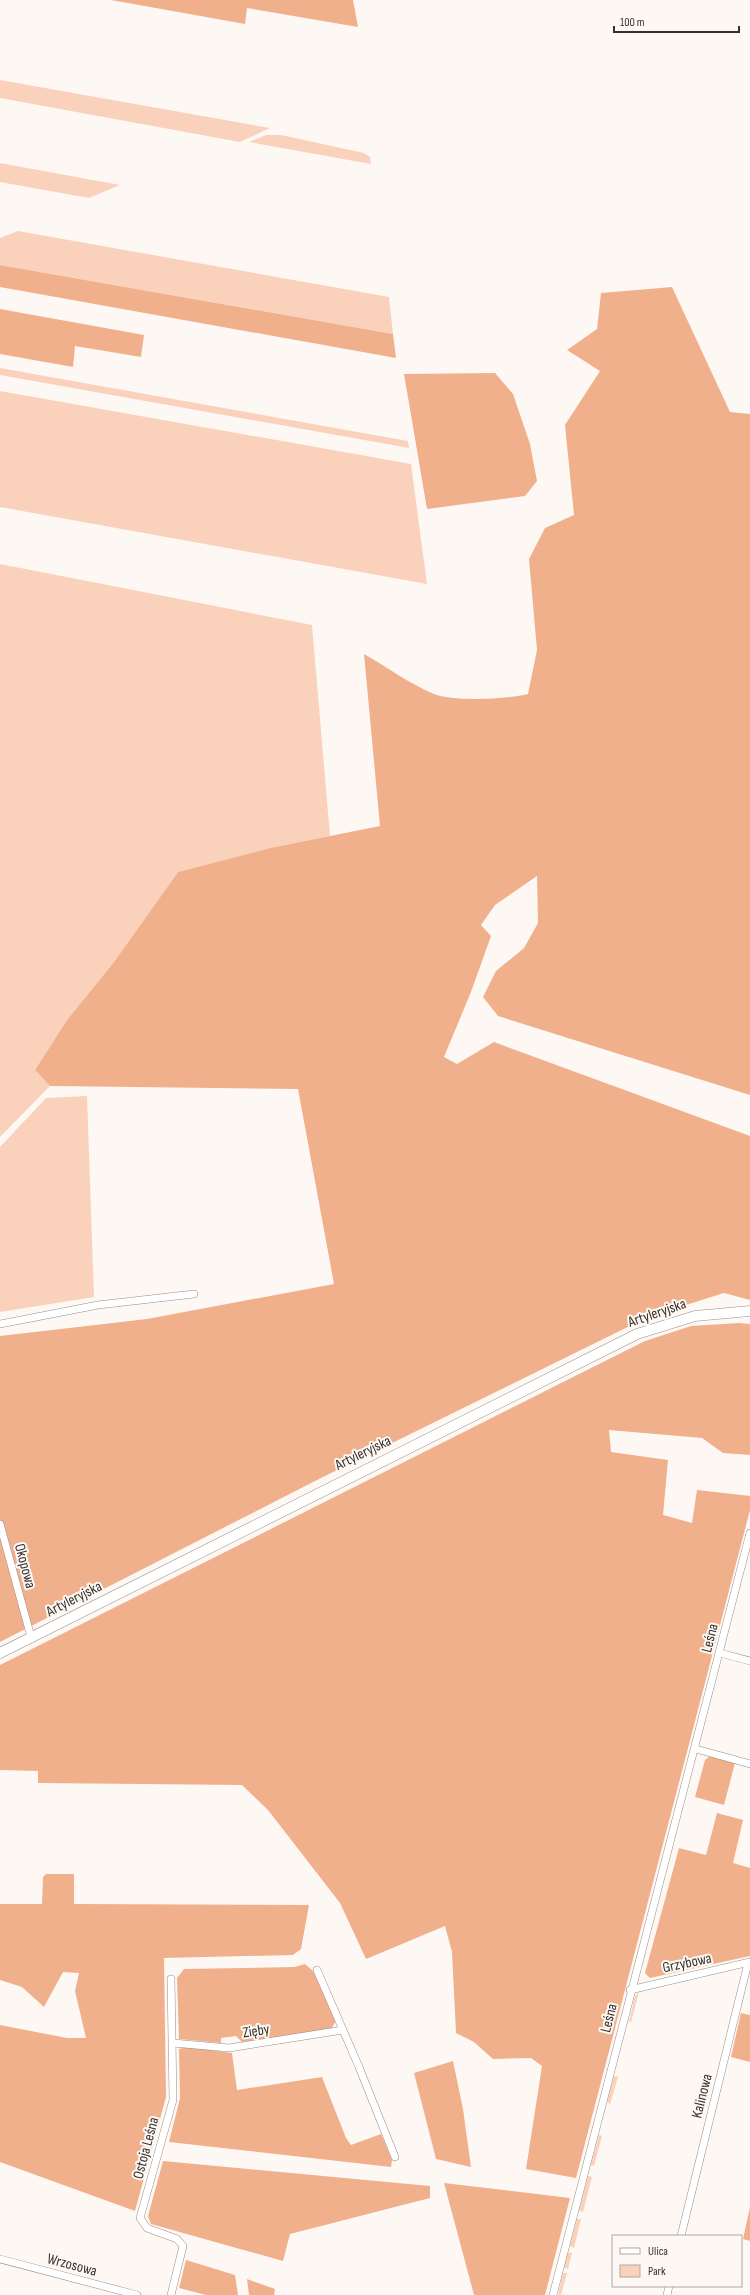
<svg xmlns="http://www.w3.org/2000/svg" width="750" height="2295" viewBox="0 0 750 2295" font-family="'Sofia Sans Condensed',sans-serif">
<rect width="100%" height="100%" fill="#fef8f5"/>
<g fill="#fad1bb">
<path d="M 0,80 L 270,128 L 240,142 L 0,98 Z"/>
<path d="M 266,135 L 281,135 L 364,153 L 370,157 L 371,164 L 249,142 Z"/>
<path d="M 0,163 L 120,185 L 89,198 L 0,182 Z"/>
<path d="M 18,231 L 389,297 L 393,334 L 0,265 L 0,238 Z"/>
<path d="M 0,368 L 408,441 L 409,448 L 0,375 Z"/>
<path d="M 0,391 L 411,464 L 427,584 L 0,507 Z"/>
<path d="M 0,564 L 312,625 L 330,836 L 270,848 L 178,872 L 114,962 L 67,1020 L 35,1070 L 50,1086 L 0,1137 Z"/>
<path d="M 87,1096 L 94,1297 L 0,1312 L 0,1147 L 46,1098 Z"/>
<path d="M 639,1992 L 631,2022 L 629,2022 L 635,1996 Z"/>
<path d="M 614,2076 L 618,2077 L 610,2104 L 607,2102 Z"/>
<path d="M 599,2135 L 602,2136 L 594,2166 L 591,2165 Z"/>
<path d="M 588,2176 L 592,2177 L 583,2212 L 579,2211 Z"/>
<path d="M 577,2219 L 581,2219 L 574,2248 L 570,2246 Z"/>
<path d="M 568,2252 L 572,2253 L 568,2269 L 564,2267 Z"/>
<path d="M 563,2273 L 567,2273 L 561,2295 L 558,2295 Z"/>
</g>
<g fill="#f1b08c">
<path d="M 111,0 L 353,0 L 358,27 L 247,8 L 245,24 Z"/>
<path d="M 0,265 L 393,334 L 396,358 L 0,287 Z"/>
<path d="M 672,287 L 730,412 L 750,414 L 750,1095 L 498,1016 L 483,997 L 496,971 L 524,948 L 538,923 L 537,876 L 495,905 L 481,925 L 491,936 L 471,992 L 444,1057 L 457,1064 L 494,1042 L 750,1136 L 750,1300 L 724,1293 L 648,1317 L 319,1479 L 0,1642 L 0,1336 L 147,1319 L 334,1284 L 298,1089 L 50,1086 L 35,1070 L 67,1020 L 114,962 L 178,872 L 270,848 L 380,826 L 364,654 C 387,667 410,684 434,694 C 453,702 508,699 528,694 L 537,650 L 529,559 L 545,528 L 574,515 L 565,425 L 600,371 L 567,350 L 597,329 L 601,293 Z"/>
<path d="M 0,309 L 144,335 L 141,357 L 75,346 L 73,367 L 0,354 Z"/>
<path d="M 495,373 L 513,394 L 530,444 L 537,481 L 525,496 L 427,509 L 404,374 Z"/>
<path d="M 739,1323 L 750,1324 L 750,1455 L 723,1453 L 702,1438 L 609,1430 L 611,1452 L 668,1460 L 663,1515 L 692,1523 L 697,1490 L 750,1496 L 750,1510 L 576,2178 L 526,2169 L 542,2066 L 531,2058 L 493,2059 L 474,2042 L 456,2033 L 452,1952 L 445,1926 L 366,1959 L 340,1903 L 268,1810 L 242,1785 L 38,1783 L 38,1771 L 0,1770 L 0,1665 L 645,1341 L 691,1326 Z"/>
<path d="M 710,1756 L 735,1763 L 724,1805 L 695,1797 L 705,1760 Z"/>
<path d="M 717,1813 L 743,1820 L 733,1863 L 750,1868 L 750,1956 L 650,1978 L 645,1973 L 679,1848 L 706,1855 Z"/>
<path d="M 46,1874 L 74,1874 L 74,1904 L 309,1905 L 301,1949 L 293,1955 L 164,1958 L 166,2097 L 135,2211 L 0,2162 L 0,2025 L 67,2038 L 86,2038 L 75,1991 L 79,1973 L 63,1972 L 44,2007 L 22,1987 L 0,1980 L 0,1904 L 42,1904 L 43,1877 Z"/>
<path d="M 305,1964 L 313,1971 L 336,2021 L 331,2029 L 242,2042 L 236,2036 L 221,2038 L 221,2043 L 179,2039 L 177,1978 L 184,1969 L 295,1967 Z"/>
<path d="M 741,2013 L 750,2015 L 750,2062 L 731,2057 Z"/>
<path d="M 186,2047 L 232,2053 L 237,2090 L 322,2077 L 346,2138 L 351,2145 L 381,2134 L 392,2160 L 391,2167 L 169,2142 L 180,2098 L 179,2049 Z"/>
<path d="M 453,2061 L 463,2109 L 471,2167 L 436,2159 L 414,2073 Z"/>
<path d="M 163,2161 L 430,2186 L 430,2198 L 290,2234 L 283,2261 L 151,2224 L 148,2216 Z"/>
<path d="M 444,2183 L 570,2198 L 545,2295 L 474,2295 Z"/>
<path d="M 750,2207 L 750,2241 L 743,2239 Z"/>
<path d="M 186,2260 L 235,2275 L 238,2295 L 206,2295 L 179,2288 Z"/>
<path d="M 247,2279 L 275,2289 L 274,2295 L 249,2295 Z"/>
</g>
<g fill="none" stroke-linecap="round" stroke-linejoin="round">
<defs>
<g id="street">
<path d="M 0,1324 L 98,1305 L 194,1294"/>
<path d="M 0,1524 L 31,1637"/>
<path d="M 720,1653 L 750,1661"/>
<path d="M 696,1749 L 750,1764"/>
<path d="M 317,1970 L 359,2067 L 395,2157"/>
<path d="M 630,1990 L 750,1962"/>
<path d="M 173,2043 L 229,2048 L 343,2030"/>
<path d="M 681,2236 L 748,1963"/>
<path d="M 0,2259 L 137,2295"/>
<path d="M 171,2295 L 183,2246 L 177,2239 L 147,2228 L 140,2218 L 173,2100 L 171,1979"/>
<path d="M 553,2295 C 617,2041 686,1788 750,1533"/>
<path d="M 667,2295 L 669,2286"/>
</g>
<path id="secondary" d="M 0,1653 L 637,1334 L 695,1316 L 750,1311"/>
</defs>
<use href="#street" stroke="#9a8d85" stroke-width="8"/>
<use href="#secondary" stroke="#9a8d85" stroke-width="11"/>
<use href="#street" stroke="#fff" stroke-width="7"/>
<use href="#secondary" stroke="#fff" stroke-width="10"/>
</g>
<g text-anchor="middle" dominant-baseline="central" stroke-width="4" stroke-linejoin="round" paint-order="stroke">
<g font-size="15" fill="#37312e" stroke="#fef8f5">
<text transform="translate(657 1313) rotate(-19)">Artyleryjska</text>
<text transform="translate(363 1453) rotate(-26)">Artyleryjska</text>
<text transform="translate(25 1566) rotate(75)">Okopowa</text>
<text transform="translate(74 1599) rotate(-27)">Artyleryjska</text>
<text transform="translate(710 1638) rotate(-76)">Leśna</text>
<text transform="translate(687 1963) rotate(-12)">Grzybowa</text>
<text transform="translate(609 2018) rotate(-76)">Leśna</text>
<text transform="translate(256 2031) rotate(-9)">Zięby</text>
<text transform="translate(702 2096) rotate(-76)">Kalinowa</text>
<text transform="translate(146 2148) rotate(-75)">Ostoja Leśna</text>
<text transform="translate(72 2265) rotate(15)">Wrzosowa</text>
</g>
</g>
<rect x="612" y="2235" width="130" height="52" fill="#fef8f5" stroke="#aea8a5"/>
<rect x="620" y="2248" width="20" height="6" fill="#ffffff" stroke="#aea8a5"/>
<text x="648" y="2255" font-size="12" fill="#37312e">Ulica</text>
<rect x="620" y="2265" width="20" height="12" fill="#fad1bb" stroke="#aea8a5"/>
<text x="648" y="2275" font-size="12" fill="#37312e">Park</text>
<path d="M614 26v6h125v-6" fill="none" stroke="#37312e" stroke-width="2"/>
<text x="620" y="26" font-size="12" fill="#37312e" stroke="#fef8f5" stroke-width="3" paint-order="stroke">100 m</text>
</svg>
